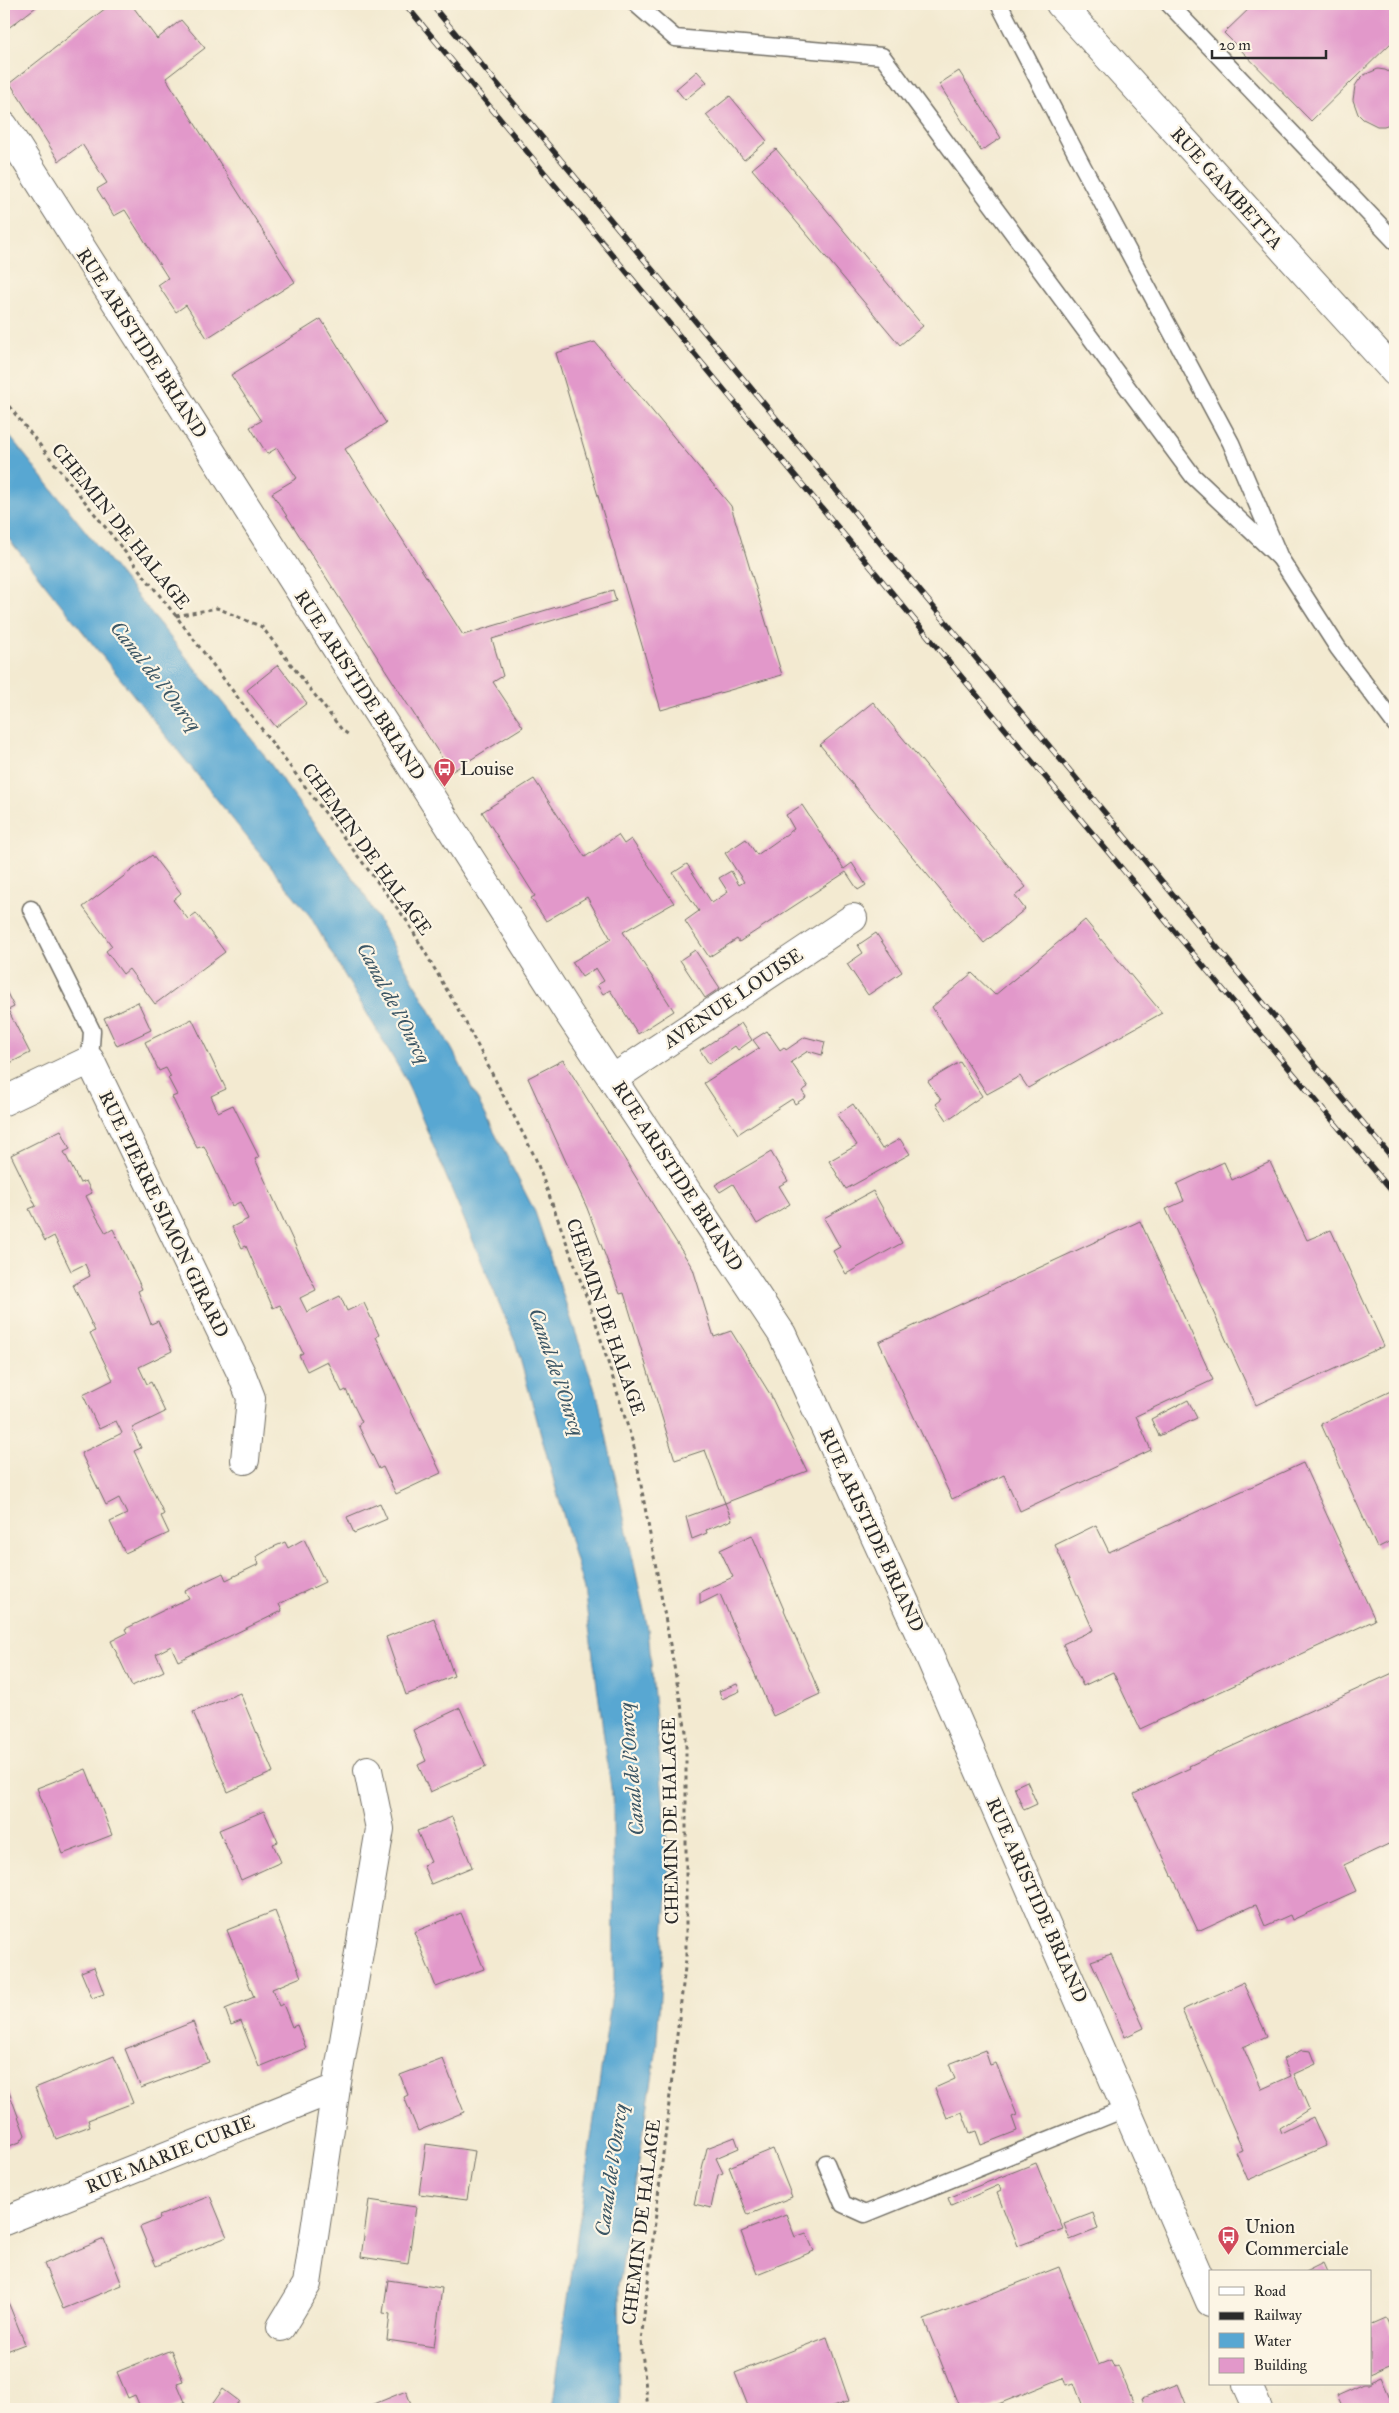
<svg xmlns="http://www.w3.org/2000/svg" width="1399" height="2413" viewBox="0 0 1399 2413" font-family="'IM FELL Great Primer',serif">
<rect width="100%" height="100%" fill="#fcf5e5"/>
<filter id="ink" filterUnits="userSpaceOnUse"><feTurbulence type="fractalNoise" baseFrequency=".02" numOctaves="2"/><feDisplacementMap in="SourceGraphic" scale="10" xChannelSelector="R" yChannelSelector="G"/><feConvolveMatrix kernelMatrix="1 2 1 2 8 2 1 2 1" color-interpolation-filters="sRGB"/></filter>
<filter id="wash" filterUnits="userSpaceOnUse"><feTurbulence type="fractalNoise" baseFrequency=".0096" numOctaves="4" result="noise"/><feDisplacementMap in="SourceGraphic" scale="20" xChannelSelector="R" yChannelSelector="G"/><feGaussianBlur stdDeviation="1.12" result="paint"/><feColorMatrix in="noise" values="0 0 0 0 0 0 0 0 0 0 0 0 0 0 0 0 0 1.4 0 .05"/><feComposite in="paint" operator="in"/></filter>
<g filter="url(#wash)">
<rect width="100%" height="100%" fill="#f3ead1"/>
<path fill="#58a7d2" stroke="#42697e" d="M 4,429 L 261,751 L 361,889 L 453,1051 L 535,1212 L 599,1402 L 648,1629 L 669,1867 L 656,2054 L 619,2286 L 620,2409 L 552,2409 L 614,1981 L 613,1803 L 584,1590 L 516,1344 L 406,1080 L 310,916 L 4,533 Z"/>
<g id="blocks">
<g fill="#e298ca">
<path d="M 4,4 L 40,4 L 7,29 L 4,25 Z"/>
<path d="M 111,4 L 131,4 L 157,39 L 181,20 L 205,48 L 166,78 L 295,282 L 207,338 L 186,305 L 176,312 L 158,285 L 168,278 L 125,210 L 114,216 L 97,189 L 107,183 L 82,144 L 59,161 L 10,83 Z"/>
<path d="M 1254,4 L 1395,4 L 1395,43 L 1393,41 L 1311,121 L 1224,33 Z"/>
<path d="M 1378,69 L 1385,70 L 1395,75 L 1395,122 L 1384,126 L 1377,126 L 1363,119 L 1358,114 L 1353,100 L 1355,86 L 1359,80 L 1364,75 Z"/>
<path d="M 697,71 L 707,82 L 685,100 L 676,89 Z"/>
<path d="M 959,71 L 1001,138 L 981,151 L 939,84 Z"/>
<path d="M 730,96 L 767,141 L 744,160 L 706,115 Z"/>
<path d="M 776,149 L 923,326 L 900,345 L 752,169 Z"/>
<path d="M 321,319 L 386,423 L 345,449 L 463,635 L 613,590 L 616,601 L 492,639 L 503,676 L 493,682 L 523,727 L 451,772 L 272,493 L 297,478 L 277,448 L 267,454 L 250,427 L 261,421 L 231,375 Z"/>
<path d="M 595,342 L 731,506 L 782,675 L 661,710 L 556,353 Z"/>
<path d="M 278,665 L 307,703 L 276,727 L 247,690 Z"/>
<path d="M 873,702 L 1026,887 L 1015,896 L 1025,909 L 984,943 L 820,745 Z"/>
<path d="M 534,779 L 585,857 L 618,835 L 624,844 L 631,839 L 674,903 L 623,932 L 674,1011 L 638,1034 L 610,990 L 603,994 L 597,985 L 604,981 L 596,968 L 582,977 L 572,962 L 611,939 L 587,897 L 546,921 L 531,898 L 535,896 L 482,812 Z"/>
<path d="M 802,805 L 844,869 L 852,863 L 866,885 L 858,890 L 846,872 L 739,942 L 737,939 L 709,957 L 685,921 L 699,911 L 673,873 L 687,864 L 712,903 L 728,892 L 719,878 L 731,871 L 739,885 L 744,882 L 725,853 L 746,839 L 757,855 L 794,829 L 786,815 Z"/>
<path d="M 152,855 L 181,893 L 173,900 L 188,919 L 196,913 L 225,952 L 155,1004 L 129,969 L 123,974 L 106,951 L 112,946 L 83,907 Z"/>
<path d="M 1085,920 L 1162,1013 L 1028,1088 L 1020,1076 L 987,1094 L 932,1007 L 972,973 L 995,995 Z"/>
<path d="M 876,933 L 902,972 L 868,995 L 847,964 L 863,953 L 858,945 Z"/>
<path d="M 695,950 L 720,988 L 705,998 L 680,960 Z"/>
<path d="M 4,987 L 14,1007 L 8,1010 L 30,1053 L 4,1066 Z"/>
<path d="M 138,1002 L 151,1030 L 117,1046 L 104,1018 Z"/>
<path d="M 192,1019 L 226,1089 L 211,1096 L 218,1112 L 233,1105 L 259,1157 L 255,1159 L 316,1290 L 300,1298 L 307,1312 L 340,1296 L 347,1311 L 364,1303 L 379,1335 L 376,1337 L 441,1473 L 396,1494 L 383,1467 L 379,1469 L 358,1425 L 362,1422 L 346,1390 L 342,1392 L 327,1361 L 307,1371 L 299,1355 L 303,1353 L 280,1305 L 273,1308 L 246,1246 L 242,1248 L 232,1227 L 248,1219 L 240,1202 L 232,1206 L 204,1146 L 197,1148 L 172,1097 L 177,1095 L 168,1078 L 171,1077 L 166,1068 L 159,1071 L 145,1042 Z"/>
<path d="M 741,1023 L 752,1040 L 738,1050 L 735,1046 L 709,1064 L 700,1050 Z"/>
<path d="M 767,1031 L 780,1050 L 784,1047 L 786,1050 L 805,1037 L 825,1042 L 822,1055 L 808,1051 L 791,1062 L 808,1087 L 802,1091 L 806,1097 L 795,1104 L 792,1099 L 738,1134 L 704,1083 L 759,1048 L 753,1040 Z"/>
<path d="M 563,1060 L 693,1269 L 714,1337 L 731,1331 L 770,1394 L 807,1471 L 725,1503 L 705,1450 L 675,1460 L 624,1293 L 620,1294 L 587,1208 L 528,1078 Z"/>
<path d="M 960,1062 L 982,1096 L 947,1120 L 936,1104 L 941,1100 L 928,1081 Z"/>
<path d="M 853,1104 L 882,1149 L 900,1139 L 910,1154 L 846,1189 L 829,1161 L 857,1145 L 837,1115 Z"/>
<path d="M 61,1130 L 70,1149 L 64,1152 L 80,1183 L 86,1181 L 92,1193 L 86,1196 L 96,1216 L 106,1233 L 113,1229 L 142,1289 L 138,1291 L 151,1324 L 158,1321 L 172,1351 L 139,1367 L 147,1384 L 151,1382 L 165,1412 L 132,1428 L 141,1448 L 134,1451 L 164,1514 L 161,1516 L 169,1533 L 125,1553 L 110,1522 L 127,1514 L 119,1498 L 106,1505 L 81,1453 L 122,1433 L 116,1421 L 99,1429 L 83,1395 L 113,1380 L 90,1333 L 95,1331 L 73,1285 L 90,1276 L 85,1264 L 71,1271 L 54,1236 L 45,1241 L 29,1209 L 36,1206 L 11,1155 Z"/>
<path d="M 771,1152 L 788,1181 L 779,1186 L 790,1204 L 757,1224 L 733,1184 L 720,1192 L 715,1185 Z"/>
<path d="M 1224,1162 L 1232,1180 L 1270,1162 L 1307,1240 L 1331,1230 L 1384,1346 L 1256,1405 L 1166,1209 L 1184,1201 L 1177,1184 Z"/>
<path d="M 873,1191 L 902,1243 L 846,1274 L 833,1251 L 840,1247 L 824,1218 Z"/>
<path d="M 1140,1221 L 1213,1380 L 1136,1416 L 1151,1450 L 1020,1511 L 1004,1475 L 952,1499 L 879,1342 Z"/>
<path d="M 1395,1389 L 1395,1539 L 1377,1548 L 1321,1424 Z"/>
<path d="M 1188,1400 L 1197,1418 L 1159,1436 L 1151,1419 Z"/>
<path d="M 1303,1463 L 1375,1620 L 1140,1729 L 1113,1672 L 1083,1686 L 1063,1644 L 1093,1630 L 1055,1545 L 1096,1525 L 1109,1552 Z"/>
<path d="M 380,1503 L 387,1519 L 354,1533 L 347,1517 Z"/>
<path d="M 725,1503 L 732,1520 L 706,1530 L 707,1533 L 692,1539 L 686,1517 Z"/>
<path d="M 752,1535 L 820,1694 L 773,1716 L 720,1594 L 700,1604 L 700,1592 L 733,1577 L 720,1550 Z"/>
<path d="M 304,1539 L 325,1582 L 279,1604 L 282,1611 L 178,1661 L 171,1646 L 156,1654 L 164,1671 L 132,1686 L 111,1641 L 127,1633 L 125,1629 L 189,1598 L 185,1591 L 223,1573 L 226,1580 L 259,1564 L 256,1557 L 271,1548 L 285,1542 L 288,1548 Z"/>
<path d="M 434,1618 L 454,1676 L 406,1695 L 386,1637 Z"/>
<path d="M 1395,1672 L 1395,1841 L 1344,1865 L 1356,1891 L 1292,1920 L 1290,1915 L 1265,1926 L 1256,1905 L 1252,1906 L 1198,1931 L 1134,1794 L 1190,1768 L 1189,1766 Z"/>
<path d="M 737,1684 L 740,1691 L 722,1699 L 719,1691 Z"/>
<path d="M 240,1693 L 273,1772 L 228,1792 L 193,1712 Z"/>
<path d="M 460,1708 L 486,1767 L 430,1792 L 418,1765 L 426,1761 L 413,1730 Z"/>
<path d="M 86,1769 L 112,1835 L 63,1854 L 37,1788 Z"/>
<path d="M 1027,1781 L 1037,1804 L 1024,1810 L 1014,1787 Z"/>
<path d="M 264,1811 L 278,1842 L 273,1844 L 281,1862 L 241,1880 L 219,1830 Z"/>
<path d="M 452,1817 L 472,1867 L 431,1884 L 423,1865 L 431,1862 L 417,1831 Z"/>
<path d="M 275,1911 L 301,1977 L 272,1989 L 279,2006 L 283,2004 L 292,2027 L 297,2025 L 306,2048 L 259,2067 L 241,2021 L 231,2025 L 225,2009 L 254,1997 L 227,1930 Z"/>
<path d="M 461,1913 L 484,1969 L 436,1987 L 414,1932 Z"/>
<path d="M 1111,1954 L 1144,2028 L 1125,2037 L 1091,1961 Z"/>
<path d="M 94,1967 L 104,1994 L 92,1998 L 81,1972 Z"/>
<path d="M 1243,1983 L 1267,2036 L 1243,2047 L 1262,2089 L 1291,2076 L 1283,2059 L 1302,2050 L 1311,2051 L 1316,2064 L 1294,2074 L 1309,2109 L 1279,2128 L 1281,2133 L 1313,2117 L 1326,2146 L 1248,2180 L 1236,2152 L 1243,2150 L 1182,2010 Z"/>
<path d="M 193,2022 L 209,2062 L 141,2088 L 125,2049 Z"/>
<path d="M 985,2050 L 990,2065 L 996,2063 L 1017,2115 L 1012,2117 L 1017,2131 L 981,2145 L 976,2131 L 970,2133 L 962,2112 L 947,2118 L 935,2088 L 955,2079 L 949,2064 Z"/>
<path d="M 114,2056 L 133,2103 L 88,2120 L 90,2126 L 56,2139 L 35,2088 Z"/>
<path d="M 443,2059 L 464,2112 L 418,2131 L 404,2097 L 408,2095 L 400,2075 Z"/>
<path d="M 9,2092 L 25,2135 L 20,2142 L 4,2148 L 4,2094 Z"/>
<path d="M 735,2137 L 739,2148 L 716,2158 L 723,2173 L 718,2175 L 711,2208 L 694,2204 L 707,2148 Z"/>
<path d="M 426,2144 L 475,2151 L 467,2200 L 419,2194 Z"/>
<path d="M 773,2149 L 792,2197 L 748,2215 L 729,2167 Z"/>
<path d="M 1036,2163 L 1063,2229 L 1018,2246 L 997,2193 L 1001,2191 L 999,2185 L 951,2206 L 948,2198 Z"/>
<path d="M 210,2196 L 227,2237 L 156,2266 L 140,2227 L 160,2219 L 159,2216 Z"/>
<path d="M 369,2200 L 416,2207 L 408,2264 L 361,2257 Z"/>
<path d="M 1093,2213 L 1098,2229 L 1070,2240 L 1064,2224 Z"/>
<path d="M 786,2214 L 795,2237 L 806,2233 L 814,2251 L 757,2274 L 741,2232 Z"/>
<path d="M 104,2239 L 122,2285 L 63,2309 L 44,2264 Z"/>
<path d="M 1323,2263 L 1327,2272 L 1305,2272 Z"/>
<path d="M 1059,2267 L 1098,2365 L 1111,2360 L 1114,2367 L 1118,2365 L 1136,2409 L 1084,2409 L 1074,2383 L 1066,2385 L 1063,2378 L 986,2409 L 960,2409 L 924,2320 Z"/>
<path d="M 388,2280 L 442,2288 L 434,2347 L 387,2340 L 390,2314 L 383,2313 Z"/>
<path d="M 4,2292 L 25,2344 L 4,2352 Z"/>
<path d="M 1386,2318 L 1395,2338 L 1395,2364 L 1370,2375 L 1370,2325 Z"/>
<path d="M 827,2337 L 849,2401 L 827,2409 L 752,2409 L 750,2405 L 748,2406 L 735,2373 Z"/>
<path d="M 171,2350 L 183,2381 L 177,2383 L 185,2402 L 167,2409 L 141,2409 L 135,2395 L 128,2398 L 117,2372 Z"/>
<path d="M 1381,2377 L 1395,2409 L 1343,2409 L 1337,2396 L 1364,2384 L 1370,2384 L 1370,2382 Z"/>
<path d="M 1178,2384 L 1188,2409 L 1146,2409 L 1142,2398 Z"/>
<path d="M 223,2389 L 239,2401 L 233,2409 L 209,2409 Z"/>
<path d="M 406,2391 L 413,2409 L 362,2409 Z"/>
</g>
</g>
</g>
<g filter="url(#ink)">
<use href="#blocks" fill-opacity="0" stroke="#716e65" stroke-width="1"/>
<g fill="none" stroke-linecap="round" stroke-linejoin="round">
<defs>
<g id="lane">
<path d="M 636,4 L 675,38 L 882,56 L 1193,476 L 1280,558"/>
<path d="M 999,4 L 1083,167 L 1231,443 L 1280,558 L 1338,648 L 1395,724"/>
<path d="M 1169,4 L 1395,241"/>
<path d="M 31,909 L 92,1031 L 90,1060"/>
<path d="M 826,2163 L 843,2204 L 865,2214 L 1127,2108"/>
</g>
<g id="street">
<path d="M 4,126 L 569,1014 L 782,1334 L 925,1646 L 1210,2302"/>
<path d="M 614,1078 L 853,918"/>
<path d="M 4,1101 L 90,1060 L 242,1375 L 251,1398 L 245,1460"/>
<path d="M 4,2221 L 336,2088 L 380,1829 L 368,1770"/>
<path d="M 281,2327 L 307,2284 L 336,2088"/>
<path d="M 1247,2384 L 1258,2409"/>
</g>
<path id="secondary" d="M 1060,4 L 1395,372"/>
</defs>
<use href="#lane" stroke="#716e65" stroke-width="19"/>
<use href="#street" stroke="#716e65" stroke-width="30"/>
<use href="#secondary" stroke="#716e65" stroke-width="30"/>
<g stroke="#716e65" stroke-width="3" stroke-dasharray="4 4" stroke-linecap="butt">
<path d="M 4,400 L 176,616 L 407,921 L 467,1025 L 535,1157 L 595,1320 L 634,1447 L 686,1732 L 686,1959 L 641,2341 L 648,2409"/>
<path d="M 176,616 L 217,608 L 262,627 L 342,730 L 349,735"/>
</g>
<use href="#lane" stroke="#fff" stroke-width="16"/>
<use href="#street" stroke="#fff" stroke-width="28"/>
<use href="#secondary" stroke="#fff" stroke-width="28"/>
<defs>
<g id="rail">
<path d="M 405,4 L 965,681 L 1395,1195"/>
<path d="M 431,4 L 1395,1161"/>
</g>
</defs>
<use href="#rail" stroke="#2b2b2b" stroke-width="5.5"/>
<use href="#rail" stroke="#fcf5e5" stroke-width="4" stroke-dasharray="11" stroke-linecap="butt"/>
</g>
</g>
<defs>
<symbol id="bus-pin" viewBox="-11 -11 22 30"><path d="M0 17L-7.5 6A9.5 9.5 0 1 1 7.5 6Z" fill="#d1495b" stroke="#fcf5e5"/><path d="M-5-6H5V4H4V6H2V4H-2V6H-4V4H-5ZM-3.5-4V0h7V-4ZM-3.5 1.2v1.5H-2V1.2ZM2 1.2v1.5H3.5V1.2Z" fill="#fff"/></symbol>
</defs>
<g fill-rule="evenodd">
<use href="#bus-pin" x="432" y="756" width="25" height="34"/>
<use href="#bus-pin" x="1216" y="2224" width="25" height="34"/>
</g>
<g text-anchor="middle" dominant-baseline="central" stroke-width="4.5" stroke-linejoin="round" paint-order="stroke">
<g font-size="19" fill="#2b2b2b" stroke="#fcf5e5">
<text transform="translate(1227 188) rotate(48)">RUE GAMBETTA</text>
<text transform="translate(142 343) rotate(57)">RUE ARISTIDE BRIAND</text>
<text transform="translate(121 526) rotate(51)">CHEMIN DE HALAGE</text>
<text transform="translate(360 685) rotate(57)">RUE ARISTIDE BRIAND</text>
<text transform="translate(367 849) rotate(54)">CHEMIN DE HALAGE</text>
<text transform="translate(733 998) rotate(-34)">AVENUE LOUISE</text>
<text transform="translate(678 1176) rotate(57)">RUE ARISTIDE BRIAND</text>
<text transform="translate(164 1214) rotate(64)">RUE PIERRE SIMON GIRARD</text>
<text transform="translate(606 1317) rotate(71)">CHEMIN DE HALAGE</text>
<text transform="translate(872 1530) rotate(65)">RUE ARISTIDE BRIAND</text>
<text transform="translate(670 1821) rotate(-91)">CHEMIN DE HALAGE</text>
<text transform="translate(1037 1900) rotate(66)">RUE ARISTIDE BRIAND</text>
<text transform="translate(170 2154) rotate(-22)">RUE MARIE CURIE</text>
<text transform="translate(641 2222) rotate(-83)">CHEMIN DE HALAGE</text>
</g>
<g font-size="19" fill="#2b2b2b" stroke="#fcf5e5" text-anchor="start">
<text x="460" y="768">Louise</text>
<text x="1245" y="2226">Union<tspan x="1245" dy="22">Commerciale</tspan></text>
</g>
<g font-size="20" font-style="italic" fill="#3b5665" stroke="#fcf5e5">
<text transform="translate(156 676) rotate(52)">Canal de l'Ourcq</text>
<text transform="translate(394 1003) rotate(62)">Canal de l'Ourcq</text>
<text transform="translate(557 1372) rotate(71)">Canal de l'Ourcq</text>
<text transform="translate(631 1769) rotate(-95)">Canal de l'Ourcq</text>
<text transform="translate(611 2170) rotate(-82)">Canal de l'Ourcq</text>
</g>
</g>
<rect width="1399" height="2413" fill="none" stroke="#fcf5e5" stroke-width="20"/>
<rect x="1209" y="2270" width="162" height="115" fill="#fcf5e5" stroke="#a8a49b"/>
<rect x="1219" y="2287" width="25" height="8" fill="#ffffff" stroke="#a8a49b"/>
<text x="1254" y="2296" font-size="15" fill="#2b2b2b">Road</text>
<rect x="1219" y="2312" width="25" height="8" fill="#2b2b2b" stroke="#a8a49b"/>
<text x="1254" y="2320" font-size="15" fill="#2b2b2b">Railway</text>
<rect x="1219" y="2333" width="25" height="15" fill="#58a7d2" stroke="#a8a49b"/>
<text x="1254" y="2346" font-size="15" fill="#2b2b2b">Water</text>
<rect x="1219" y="2358" width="25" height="15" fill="#e298ca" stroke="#a8a49b"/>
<text x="1254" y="2370" font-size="15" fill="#2b2b2b">Building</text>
<path d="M1212 50v8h114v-8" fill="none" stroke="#2b2b2b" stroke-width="2.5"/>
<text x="1219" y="50" font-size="15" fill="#2b2b2b" stroke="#fcf5e5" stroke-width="4" paint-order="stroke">20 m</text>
</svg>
